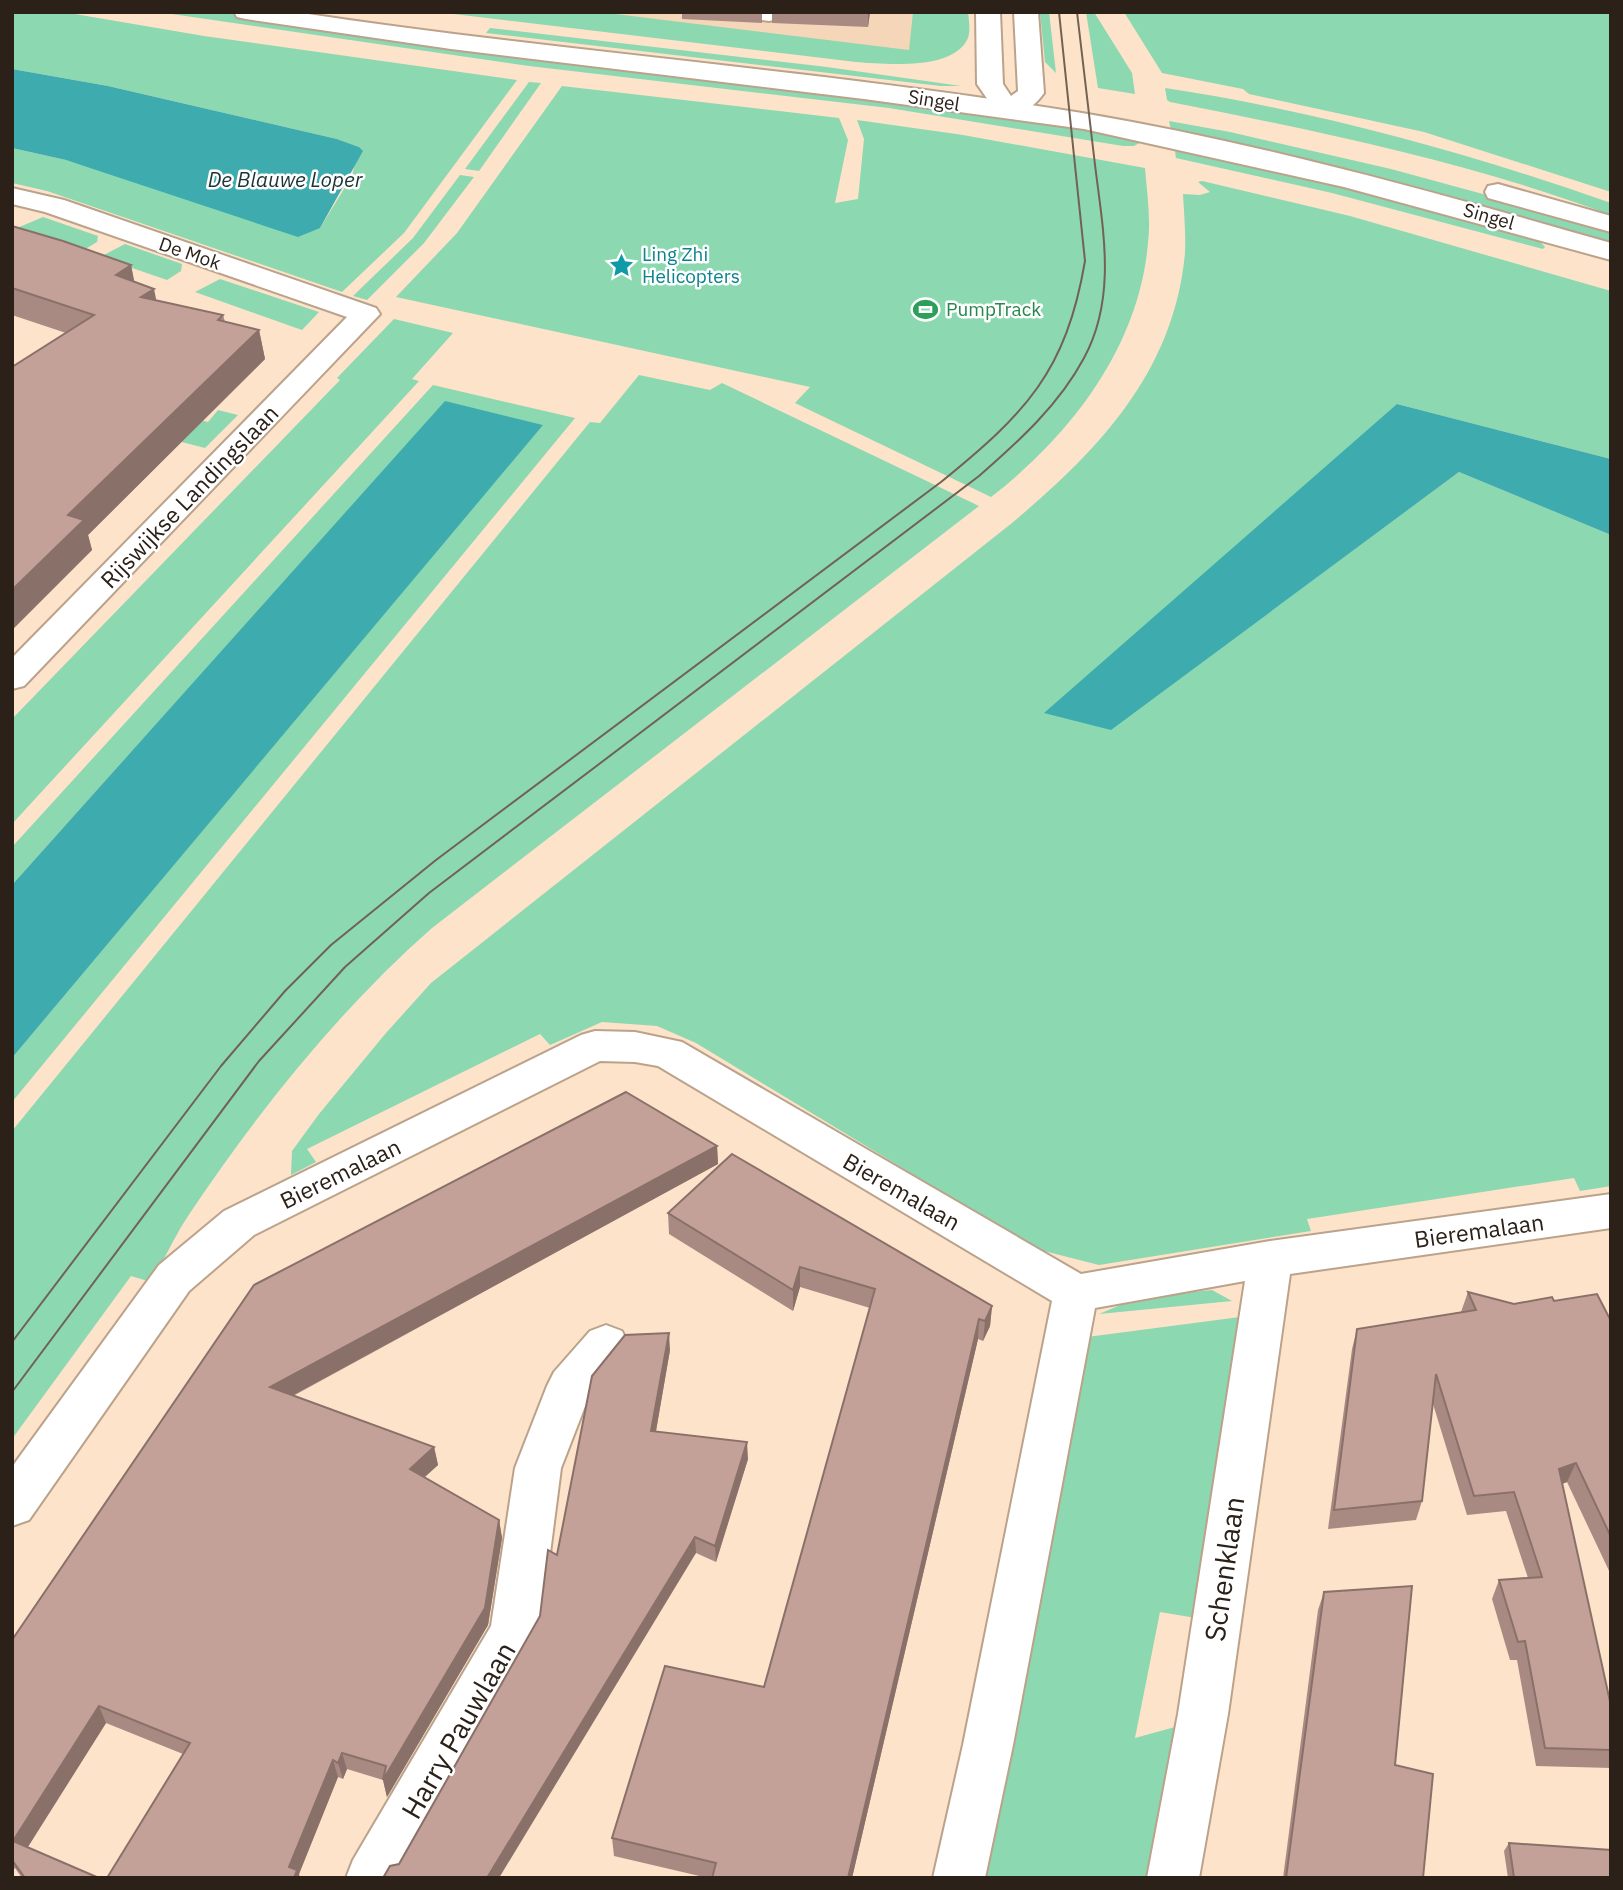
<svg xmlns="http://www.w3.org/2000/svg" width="1623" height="1890" viewBox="0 0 1623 1890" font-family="'IBM Plex Sans',sans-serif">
<rect width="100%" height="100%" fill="#fde3ca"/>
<path fill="#f6d6b8" d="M 544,12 L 957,12 L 948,46 L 891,62 Z"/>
<g fill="#8cd8b1">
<path d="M 12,12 L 63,12 L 204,36 L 517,80 L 404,233 L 342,292 L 47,191 L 12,183 L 12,148 L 66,160 L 320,228 L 352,176 L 359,147 L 337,139 L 108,86 L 12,69 Z"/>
<path d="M 158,12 L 226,12 L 991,112 L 1141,139 L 1141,142 L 1134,146 L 1123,146 L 889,108 L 529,66 Z"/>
<path d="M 437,12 L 599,12 L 909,50 L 913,12 L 968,12 C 969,21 971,32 967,40 C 951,71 884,64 856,62 Z"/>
<path d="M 1040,12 L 1049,12 L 1056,73 L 1045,62 Z"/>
<path d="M 1086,12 L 1094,12 L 1132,73 L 1135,94 L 1098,88 Z"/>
<path d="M 1124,12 L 1611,12 L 1611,192 L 1424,132 L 1249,94 L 1243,89 L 1162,73 Z"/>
<path d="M 490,28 L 827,67 L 961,86 L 941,86 L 486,33 Z"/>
<path d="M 529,82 L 541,83 L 479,171 L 465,169 Z"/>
<path d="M 562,86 L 839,118 L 848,140 L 835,203 L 858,199 L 864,139 L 857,120 L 963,135 L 1145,168 C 1147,193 1151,219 1148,243 C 1139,347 1071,435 991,497 L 795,403 L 810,387 L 396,297 L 457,233 Z"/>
<path d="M 1165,88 C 1317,111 1466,152 1611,203 L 1611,215 C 1469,162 1319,131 1170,102 L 1167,100 Z"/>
<path d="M 1169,121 L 1230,132 L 1391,169 L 1611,229 L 1611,246 L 1172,134 Z"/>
<path d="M 1174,145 L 1533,234 L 1545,247 L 1543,249 L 1332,193 L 1176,158 Z"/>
<path d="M 460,175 L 474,177 L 424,243 L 367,300 L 353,296 L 413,238 Z"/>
<path d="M 1202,181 L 1350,216 L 1611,291 L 1611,459 L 1397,404 L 1111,729 L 1459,472 L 1611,535 L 1611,1186 L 1580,1191 L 1574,1178 L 1307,1219 L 1311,1231 L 1099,1265 L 1036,1249 L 696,1043 L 657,1026 L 602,1022 L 550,1045 L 540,1034 L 307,1149 L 316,1162 L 291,1175 L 292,1151 L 319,1114 L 386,1033 L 431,983 L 1012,523 C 1099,450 1174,372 1185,253 C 1186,234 1184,213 1183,194 L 1200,195 L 1210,192 L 1198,182 Z"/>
<path d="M 43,217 L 98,236 L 97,242 L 82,251 L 17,228 Z"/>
<path d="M 125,244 L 182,264 L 181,271 L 167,280 L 100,257 Z"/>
<path d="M 220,279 L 319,312 L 302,330 L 195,292 Z"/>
<path d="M 394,319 L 453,333 L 412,379 L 419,381 L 12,824 L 12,719 L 340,380 L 337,378 Z"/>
<path d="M 639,375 L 710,390 L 722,383 L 979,506 L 432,928 C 338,1011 260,1109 190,1213 C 175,1235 165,1259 151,1282 L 131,1276 L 12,1439 L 12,1131 L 590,422 L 600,423 Z"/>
<path d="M 433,385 L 575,418 L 12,1102 L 12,1058 L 542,425 L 445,402 L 12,885 L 12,847 Z"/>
<path d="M 145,406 L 208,422 L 218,410 L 238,415 L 205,448 L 123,427 Z"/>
<path d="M 1212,1290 L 1232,1301 L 1099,1314 L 1137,1298 Z"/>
<path d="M 1240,1317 L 1196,1618 L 1160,1612 L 1135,1738 L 1175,1727 L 1148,1878 L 985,1878 L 1087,1337 Z"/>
</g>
<g fill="#3eacae">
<path d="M 12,69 L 108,86 L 337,139 L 359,147 L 363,151 L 320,228 L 298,237 L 66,160 L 12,148 Z"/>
<path d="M 445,401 L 543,425 L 12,1058 L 12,885 Z"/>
<path d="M 1397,404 L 1611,459 L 1611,535 L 1459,472 L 1111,730 L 1044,713 Z"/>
</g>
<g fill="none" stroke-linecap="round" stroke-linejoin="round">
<defs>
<g id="minor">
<path d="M 741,12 L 780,12 L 781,14 L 778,19 L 769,21 L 744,17 Z"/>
<path d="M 976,12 L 1000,12 L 1003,84 L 1011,96 L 1018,91 L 1014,12 L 1038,12 L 1044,93 C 1034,107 1016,121 999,116 L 977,84 Z"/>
<path d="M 12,188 L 64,200 L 376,308 L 380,314 L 24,686 L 12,689 L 12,658 L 347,317 L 45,212 L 12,204 Z"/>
<path d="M 595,1031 L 635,1032 L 682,1042 L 1081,1274 L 1270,1241 L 1611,1194 L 1611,1228 L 1290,1274 L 1228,1714 L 1199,1878 L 1147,1878 L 1178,1714 L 1245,1281 L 1095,1308 L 1013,1745 L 985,1878 L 933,1878 L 963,1745 L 1052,1301 L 658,1066 L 635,1062 L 600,1061 L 254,1235 L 189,1291 L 29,1520 L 12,1526 L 12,1467 L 159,1265 L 224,1211 L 581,1035 Z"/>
<path d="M 606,1325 L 622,1331 L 628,1344 L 622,1357 L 589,1396 L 561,1468 L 540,1631 L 532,1647 L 401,1878 L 346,1878 L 353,1860 L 491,1626 L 515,1468 L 547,1386 L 554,1372 L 590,1331 Z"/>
</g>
<g id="major">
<path d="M 234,12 L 295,12 C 556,52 821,70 1082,113 C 1260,143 1437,193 1611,243 L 1611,260 L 1344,187 L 1084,129 L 864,99 L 451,49 L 246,19 L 237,17 Z"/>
<path d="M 1498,184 L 1611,216 L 1611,232 L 1488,198 L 1485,192 L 1488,186 Z"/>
</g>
</defs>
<use href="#minor" stroke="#bba28b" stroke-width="4"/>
<use href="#major" stroke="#bba28b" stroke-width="4"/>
<use href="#minor" fill="#fff" fill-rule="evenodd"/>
<use href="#major" fill="#fff" fill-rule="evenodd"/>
<g stroke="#716253" stroke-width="2">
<path d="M 12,1342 L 221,1066 L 285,991 L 331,945 L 436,860 L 941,482 C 1026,413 1066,372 1085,261 L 1059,12"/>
<path d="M 12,1392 L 259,1061 L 345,967 L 429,893 L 979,476 C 1019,441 1059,405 1084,358 C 1117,297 1103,230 1095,165 C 1089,114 1083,63 1077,12"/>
</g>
</g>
<g fill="#a98a83">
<path d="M 682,12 L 762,12 L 762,23 L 682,19 Z"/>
<path d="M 772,12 L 870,12 L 868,27 L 772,23 Z"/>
<path d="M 12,226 L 131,265 L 134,282 L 156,300 L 223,315 L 225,322 L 259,330 L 265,359 L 88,535 L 92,550 L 12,630 L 66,333 L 12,315 Z"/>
<path d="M 717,1146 L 718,1164 L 293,1396 L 434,1447 L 438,1465 L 424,1477 L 499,1520 L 502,1538 L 488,1625 L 387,1797 L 383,1780 L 347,1769 L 343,1779 L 338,1777 L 299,1874 L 183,1754 L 106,1723 L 28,1847 L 99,1878 L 22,1878 L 15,1868 L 12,1871 L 12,1640 L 254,1285 Z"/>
<path d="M 668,1213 L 992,1306 L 990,1326 L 983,1341 L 978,1339 L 852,1878 L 708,1878 L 614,1856 L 612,1838 L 764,1687 L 870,1308 L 800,1287 L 793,1311 L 669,1234 Z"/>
<path d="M 1468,1292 L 1514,1304 L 1554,1301 L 1611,1321 L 1611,1575 L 1567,1482 L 1562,1484 L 1611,1706 L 1611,1768 L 1536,1766 L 1517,1660 L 1510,1660 L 1492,1599 L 1499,1580 L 1528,1578 L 1506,1511 L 1467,1515 L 1433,1404 L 1422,1501 L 1416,1520 L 1328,1529 L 1352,1349 L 1357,1329 L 1461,1312 Z"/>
<path d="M 670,1350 L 656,1431 L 748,1459 L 716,1562 L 696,1553 L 399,1864 L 540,1616 L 557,1555 Z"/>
<path d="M 1324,1592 L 1395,1765 L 1423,1878 L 1283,1878 L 1318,1610 Z"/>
<path d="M 1509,1843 L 1611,1878 L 1508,1878 L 1504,1851 Z"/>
</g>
<g fill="#89716a">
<path d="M 868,12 L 870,12 L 868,27 Z"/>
<path d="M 131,265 L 137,295 L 116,275 Z"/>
<path d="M 154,289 L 160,318 L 141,297 Z"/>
<path d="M 259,330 L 265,359 L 88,535 L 92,550 L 12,630 L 12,590 L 68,515 Z"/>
<path d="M 717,1146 L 718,1164 L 275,1405 L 270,1387 Z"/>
<path d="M 800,1267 L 800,1287 L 793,1311 L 793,1290 Z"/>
<path d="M 992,1306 L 990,1326 L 983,1341 L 985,1321 Z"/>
<path d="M 979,1319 L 978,1339 L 852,1878 L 848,1878 Z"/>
<path d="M 669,1333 L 670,1350 L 653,1448 L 651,1431 Z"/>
<path d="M 747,1442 L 748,1459 L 716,1562 L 715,1546 Z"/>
<path d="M 434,1447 L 438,1465 L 414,1487 L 410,1469 Z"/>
<path d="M 1576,1463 L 1567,1482 L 1551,1488 L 1559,1469 Z"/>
<path d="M 499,1520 L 502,1538 L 488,1625 L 387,1797 L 383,1780 Z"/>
<path d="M 695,1537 L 696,1553 L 499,1878 L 487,1878 Z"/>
<path d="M 99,1706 L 106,1723 L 22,1856 L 13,1841 Z"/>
<path d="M 342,1753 L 347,1769 L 343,1779 L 338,1763 Z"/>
<path d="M 333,1760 L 338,1777 L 299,1874 L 300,1878 L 293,1878 L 289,1867 Z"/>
</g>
<g fill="#c4a198" stroke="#89716a" stroke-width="2">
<path d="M 12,226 L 63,241 L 131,265 L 116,275 L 154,289 L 141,297 L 223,315 L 218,320 L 259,330 L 68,515 L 84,520 L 12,590 L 12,367 L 94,315 L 12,288 Z"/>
<path d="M 626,1092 L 717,1146 L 270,1387 L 434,1447 L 410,1469 L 499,1520 L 485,1608 L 383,1780 L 386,1766 L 342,1753 L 338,1763 L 333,1760 L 289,1867 L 297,1870 L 294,1878 L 107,1878 L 190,1743 L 99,1706 L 13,1841 L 99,1878 L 25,1878 L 12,1860 L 12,1640 L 254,1285 Z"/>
<path d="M 732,1154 L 992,1306 L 985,1321 L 979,1319 L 848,1878 L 712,1878 L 716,1863 L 612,1838 L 665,1666 L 764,1687 L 875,1289 L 800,1267 L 793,1290 L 668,1213 Z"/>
<path d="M 1468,1292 L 1514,1304 L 1552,1297 L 1554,1301 L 1597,1294 L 1611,1321 L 1611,1537 L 1576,1463 L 1559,1469 L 1611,1706 L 1611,1750 L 1545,1748 L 1525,1641 L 1518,1642 L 1499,1580 L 1542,1577 L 1514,1492 L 1474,1496 L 1436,1374 L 1422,1501 L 1334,1510 L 1357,1329 L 1476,1310 Z"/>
<path d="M 669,1333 L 651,1431 L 747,1442 L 715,1546 L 695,1537 L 487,1878 L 383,1878 L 390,1866 L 399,1864 L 540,1616 L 548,1550 L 557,1555 L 592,1376 L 625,1335 Z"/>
<path d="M 1412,1586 L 1395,1765 L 1433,1774 L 1423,1878 L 1286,1878 L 1324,1592 Z"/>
<path d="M 1509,1843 L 1611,1850 L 1611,1878 L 1514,1878 Z"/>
</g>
<defs>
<symbol id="sight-bare" viewBox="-9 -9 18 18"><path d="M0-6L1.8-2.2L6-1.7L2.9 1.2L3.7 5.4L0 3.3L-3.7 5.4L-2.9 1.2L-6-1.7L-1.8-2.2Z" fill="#0f9aa8" stroke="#fff" stroke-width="2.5" paint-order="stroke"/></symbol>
<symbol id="stadium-bare" viewBox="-9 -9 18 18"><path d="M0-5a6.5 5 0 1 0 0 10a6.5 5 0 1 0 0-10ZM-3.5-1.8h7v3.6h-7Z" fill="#2e9e5b" stroke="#fff" stroke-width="2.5" paint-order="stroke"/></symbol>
</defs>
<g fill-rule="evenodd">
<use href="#sight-bare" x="604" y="248" width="35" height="35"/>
<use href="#stadium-bare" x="908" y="292" width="35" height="35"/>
</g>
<g text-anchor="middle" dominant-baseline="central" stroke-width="5" stroke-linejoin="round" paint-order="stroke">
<g font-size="19" fill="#2b2118" stroke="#fff">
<text transform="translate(934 100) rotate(9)">Singel</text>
<text transform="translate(1489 216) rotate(16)">Singel</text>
<text transform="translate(190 253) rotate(19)">De Mok</text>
</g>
<g font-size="19" fill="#0d838f" stroke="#fff" text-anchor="start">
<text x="642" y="254">Ling Zhi<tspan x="642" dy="22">Helicopters</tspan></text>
</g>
<g font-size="19" fill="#27864d" stroke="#fff" text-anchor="start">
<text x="946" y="309">PumpTrack</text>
</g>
<g font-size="21" font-style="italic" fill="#1c3434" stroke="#fff">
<text x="285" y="179">De Blauwe Loper</text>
</g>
<g font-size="23" fill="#2b2118" stroke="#fff">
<text transform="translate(189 496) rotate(-46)">Rijswijkse Landingslaan</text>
<text transform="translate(340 1173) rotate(-26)">Bieremalaan</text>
<text transform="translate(902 1191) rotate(30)">Bieremalaan</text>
<text transform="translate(1479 1230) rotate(-8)">Bieremalaan</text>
</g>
<g font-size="28" fill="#2b2118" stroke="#fff">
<text transform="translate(1224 1569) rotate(-82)">Schenklaan</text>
<text transform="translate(458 1730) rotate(-60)">Harry Pauwlaan</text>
</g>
</g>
<rect width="1623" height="1890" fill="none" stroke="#2b2118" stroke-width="28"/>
</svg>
